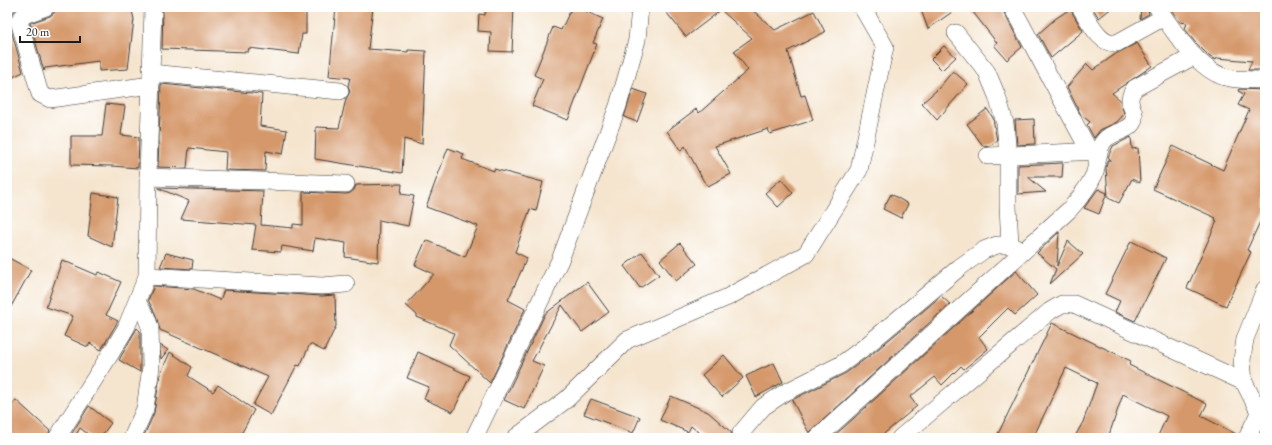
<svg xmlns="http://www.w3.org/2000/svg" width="1272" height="445" viewBox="0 0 1272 445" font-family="'EB Garamond',serif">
<rect width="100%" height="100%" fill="#fff"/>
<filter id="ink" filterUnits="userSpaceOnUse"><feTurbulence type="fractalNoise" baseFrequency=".025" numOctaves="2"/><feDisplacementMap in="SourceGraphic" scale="8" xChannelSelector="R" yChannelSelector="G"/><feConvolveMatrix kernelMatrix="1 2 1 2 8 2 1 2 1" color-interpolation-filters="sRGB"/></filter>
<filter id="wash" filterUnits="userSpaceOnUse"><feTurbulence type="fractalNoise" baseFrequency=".012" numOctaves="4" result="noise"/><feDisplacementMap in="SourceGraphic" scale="16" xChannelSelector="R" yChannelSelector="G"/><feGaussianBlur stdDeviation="0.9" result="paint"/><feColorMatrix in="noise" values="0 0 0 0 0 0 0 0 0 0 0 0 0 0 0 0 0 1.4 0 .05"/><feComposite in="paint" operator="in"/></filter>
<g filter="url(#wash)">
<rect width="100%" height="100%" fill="#f5e5cf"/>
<g id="blocks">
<g fill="#d5986b">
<path d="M 18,7 L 11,15 L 9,23 L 23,72 L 7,80 L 7,11 Z"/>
<path d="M 56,7 L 131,7 L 134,19 L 128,69 L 99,71 L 99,61 L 45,68 L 44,71 L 30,23 L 50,16 L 54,13 Z"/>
<path d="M 163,7 L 306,7 L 306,34 L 302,34 L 299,54 L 249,48 L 248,52 L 162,49 Z"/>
<path d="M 336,7 L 373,7 L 368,49 L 408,52 L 408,50 L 426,51 L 422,144 L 404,139 L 402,173 L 315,159 L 316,127 L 339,128 L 346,99 L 350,92 L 348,86 L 350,78 L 329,76 Z"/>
<path d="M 486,7 L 514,7 L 512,52 L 490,51 L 491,32 L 478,31 L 479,14 L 485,15 Z"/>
<path d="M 572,7 L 576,7 L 603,19 L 593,43 L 597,44 L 568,120 L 532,106 L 543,79 L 534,75 L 553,27 L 561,30 Z"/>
<path d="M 662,7 L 749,7 L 775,30 L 814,11 L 825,32 L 788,51 L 801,96 L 805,95 L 813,120 L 770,134 L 768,129 L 715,146 L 731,174 L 708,186 L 703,180 L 685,146 L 681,151 L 667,131 L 696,109 L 699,113 L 748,70 L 734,51 L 752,38 L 721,10 L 686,37 Z"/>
<path d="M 930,7 L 959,7 L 928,29 L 921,10 Z"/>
<path d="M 969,7 L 1001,7 L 1022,47 L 1007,60 L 994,45 L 997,43 Z"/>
<path d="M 1092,7 L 1113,7 L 1099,18 Z"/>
<path d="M 1141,7 L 1147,7 L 1149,14 L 1140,19 Z"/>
<path d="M 1169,7 L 1265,7 L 1265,70 L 1248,70 L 1252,61 L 1217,58 L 1216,60 L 1210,57 L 1194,41 L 1185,29 L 1187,23 L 1180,22 Z"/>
<path d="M 1070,9 L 1083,31 L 1051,58 L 1038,34 L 1055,19 Z"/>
<path d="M 1137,43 L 1152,66 L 1112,93 L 1120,100 L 1124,114 L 1117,122 L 1100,130 L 1094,138 L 1087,125 L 1090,122 L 1081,115 L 1067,87 L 1087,64 L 1093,70 L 1117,53 Z"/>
<path d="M 944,46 L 956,57 L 942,70 L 931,59 Z"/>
<path d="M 953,71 L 968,84 L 937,120 L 922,103 L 938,89 Z"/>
<path d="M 161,84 L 262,94 L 260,126 L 287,130 L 283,154 L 266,151 L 265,171 L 225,170 L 226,152 L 189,148 L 187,168 L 158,167 Z"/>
<path d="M 633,89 L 647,94 L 637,122 L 624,117 Z"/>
<path d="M 1239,89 L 1265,90 L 1265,211 L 1247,250 L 1251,252 L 1226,306 L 1187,288 L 1217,221 L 1215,220 L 1216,218 L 1153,189 L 1173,146 L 1223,170 L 1249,110 L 1238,105 L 1244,94 L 1238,91 Z"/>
<path d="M 106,104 L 125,106 L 121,135 L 139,137 L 138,168 L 111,166 L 71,165 L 71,136 L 102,136 Z"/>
<path d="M 987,109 L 993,118 L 997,141 L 989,146 L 984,147 L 967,124 Z"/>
<path d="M 1034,119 L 1035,144 L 1017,145 L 1015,120 Z"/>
<path d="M 1131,137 L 1132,149 L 1138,148 L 1140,183 L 1132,179 L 1119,203 L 1108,198 L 1106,167 L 1108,160 L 1111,160 L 1108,157 L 1113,146 Z"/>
<path d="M 448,148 L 464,154 L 462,159 L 494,171 L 494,169 L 543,182 L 536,211 L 530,209 L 515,252 L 527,258 L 508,300 L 525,309 L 490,383 L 449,345 L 454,333 L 417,317 L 417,315 L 406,305 L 434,274 L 415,265 L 426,240 L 465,257 L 478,226 L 426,207 Z"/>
<path d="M 1063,163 L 1062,177 L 1028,177 L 1046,192 L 1018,194 L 1018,165 Z"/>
<path d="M 781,179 L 793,193 L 778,207 L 765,193 Z"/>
<path d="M 402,184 L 401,194 L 414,196 L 408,226 L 379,220 L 378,262 L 345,257 L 346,243 L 315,238 L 313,251 L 282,246 L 281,252 L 252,250 L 256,225 L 181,219 L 189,201 L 158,188 L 263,191 L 261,225 L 293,228 L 293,224 L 303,225 L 303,192 L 346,194 L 350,193 L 354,190 L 356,185 Z"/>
<path d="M 1098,189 L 1107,193 L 1099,214 L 1084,208 Z"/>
<path d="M 93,193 L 118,197 L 112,247 L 88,236 Z"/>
<path d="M 891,194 L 908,204 L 901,218 L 883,209 Z"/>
<path d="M 1059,232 L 1057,266 L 1068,241 L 1083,254 L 1050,284 L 1056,269 L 1037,253 Z"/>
<path d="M 1131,241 L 1166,258 L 1135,321 L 1115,312 L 1120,301 L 1105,294 Z"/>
<path d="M 680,243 L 697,264 L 676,281 L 660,260 Z"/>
<path d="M 642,252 L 659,275 L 640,288 L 624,266 Z"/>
<path d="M 166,253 L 193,260 L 192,269 L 160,267 Z"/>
<path d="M 7,257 L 31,270 L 7,314 Z"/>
<path d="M 62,260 L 97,275 L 99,272 L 121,282 L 106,315 L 118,321 L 101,350 L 90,343 L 88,347 L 64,336 L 73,316 L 46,307 Z"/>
<path d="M 1016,271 L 1037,295 L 1015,315 L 1008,308 L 979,337 L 988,349 L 964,369 L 961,366 L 942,385 L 935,377 L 910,397 L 917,406 L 879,438 L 832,438 Z"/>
<path d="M 587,282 L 609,312 L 582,332 L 562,305 L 532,361 L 544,366 L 524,409 L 504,400 L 545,314 Z"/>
<path d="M 154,286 L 194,289 L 220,300 L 224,290 L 322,296 L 335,295 L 336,326 L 324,351 L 310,344 L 300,366 L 297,365 L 271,415 L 253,405 L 268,377 L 160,330 L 155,313 L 148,300 Z"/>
<path d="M 941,296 L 950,304 L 809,433 L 792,400 L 846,373 L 872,354 Z"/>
<path d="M 1052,323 L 1131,361 L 1129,365 L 1207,404 L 1201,416 L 1238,435 L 1237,438 L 1157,438 L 1167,416 L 1123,394 L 1108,438 L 1074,438 L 1083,422 L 1097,383 L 1066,368 L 1033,438 L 996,438 Z"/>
<path d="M 137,328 L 140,331 L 140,372 L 119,360 Z"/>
<path d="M 160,345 L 168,350 L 161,359 Z"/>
<path d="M 170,352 L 192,367 L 188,376 L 213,392 L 218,385 L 254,410 L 239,438 L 143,438 L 154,413 L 160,375 Z"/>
<path d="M 418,352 L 470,376 L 453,412 L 424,399 L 429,387 L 407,378 Z"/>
<path d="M 724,355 L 743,378 L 722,397 L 702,375 Z"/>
<path d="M 774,363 L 783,382 L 756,397 L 746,376 Z"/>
<path d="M 671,396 L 708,412 L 731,432 L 733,438 L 705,438 L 691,426 L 688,432 L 660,420 Z"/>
<path d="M 591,399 L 640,417 L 633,433 L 584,414 Z"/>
<path d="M 16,400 L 50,431 L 47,438 L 7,438 L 7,410 Z"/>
<path d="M 89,406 L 111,423 L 100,438 L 93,438 L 80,428 L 74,438 L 69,438 Z"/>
</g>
</g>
</g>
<g filter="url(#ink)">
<use href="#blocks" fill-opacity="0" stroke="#3d3a37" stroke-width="1"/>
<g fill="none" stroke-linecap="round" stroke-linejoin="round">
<defs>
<g id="minor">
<path d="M 46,7 L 24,15 L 19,21 L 40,94 L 50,99 L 151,85"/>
<path d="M 1012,7 L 1090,152"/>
<path d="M 1080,7 C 1089,20 1099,45 1117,43 L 1164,17"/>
<path d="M 1157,7 C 1173,30 1197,69 1225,77 C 1237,81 1252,79 1265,80"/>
<path d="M 956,33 L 987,72 L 997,96 L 1005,123 L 1008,156 L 1008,206 L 1010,245"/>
<path d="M 151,73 L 340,91"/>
<path d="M 988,156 L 1099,151"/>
<path d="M 148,177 L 346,184"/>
<path d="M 147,276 L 322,286 L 346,284"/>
<path d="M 1265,289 L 1245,339 L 1242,360 L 1244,382 L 1265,424"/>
<path d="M 741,433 L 763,407 L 784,393 L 840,365 L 866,346 L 960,267 L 984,250 L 997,245 L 1010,245 L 1023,251"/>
<path d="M 57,438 L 111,353 L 126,328 L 147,276 L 148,177 L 153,7"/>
<path d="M 132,438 L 145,409 L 151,367 L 150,327 L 146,316 L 137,302"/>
<path d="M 474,438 L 560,260 L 618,106 L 637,40 L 640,7"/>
<path d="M 515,438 L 567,399 L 627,340 L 728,297 L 806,254 L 859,170 L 885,47 L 862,7"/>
<path d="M 817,438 L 1069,210 C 1079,199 1088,188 1094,175 C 1098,165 1097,151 1103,142 C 1110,131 1127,133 1133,122 C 1139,109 1122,105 1135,88 L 1194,56"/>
<path d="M 900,438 L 1050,311 L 1062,304 L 1074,304 L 1244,382"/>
<path d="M 1247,438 L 1259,413"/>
</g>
</defs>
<use href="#minor" stroke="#3d3a37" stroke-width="18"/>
<use href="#minor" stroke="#fff" stroke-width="17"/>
</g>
</g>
<rect width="1272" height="445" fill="none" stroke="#fff" stroke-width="24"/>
<path d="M20 36v6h60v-6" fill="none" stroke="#1c1c1c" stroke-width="2"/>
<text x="26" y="36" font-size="12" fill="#1c1c1c" stroke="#ffffff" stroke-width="3" paint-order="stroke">20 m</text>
</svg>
